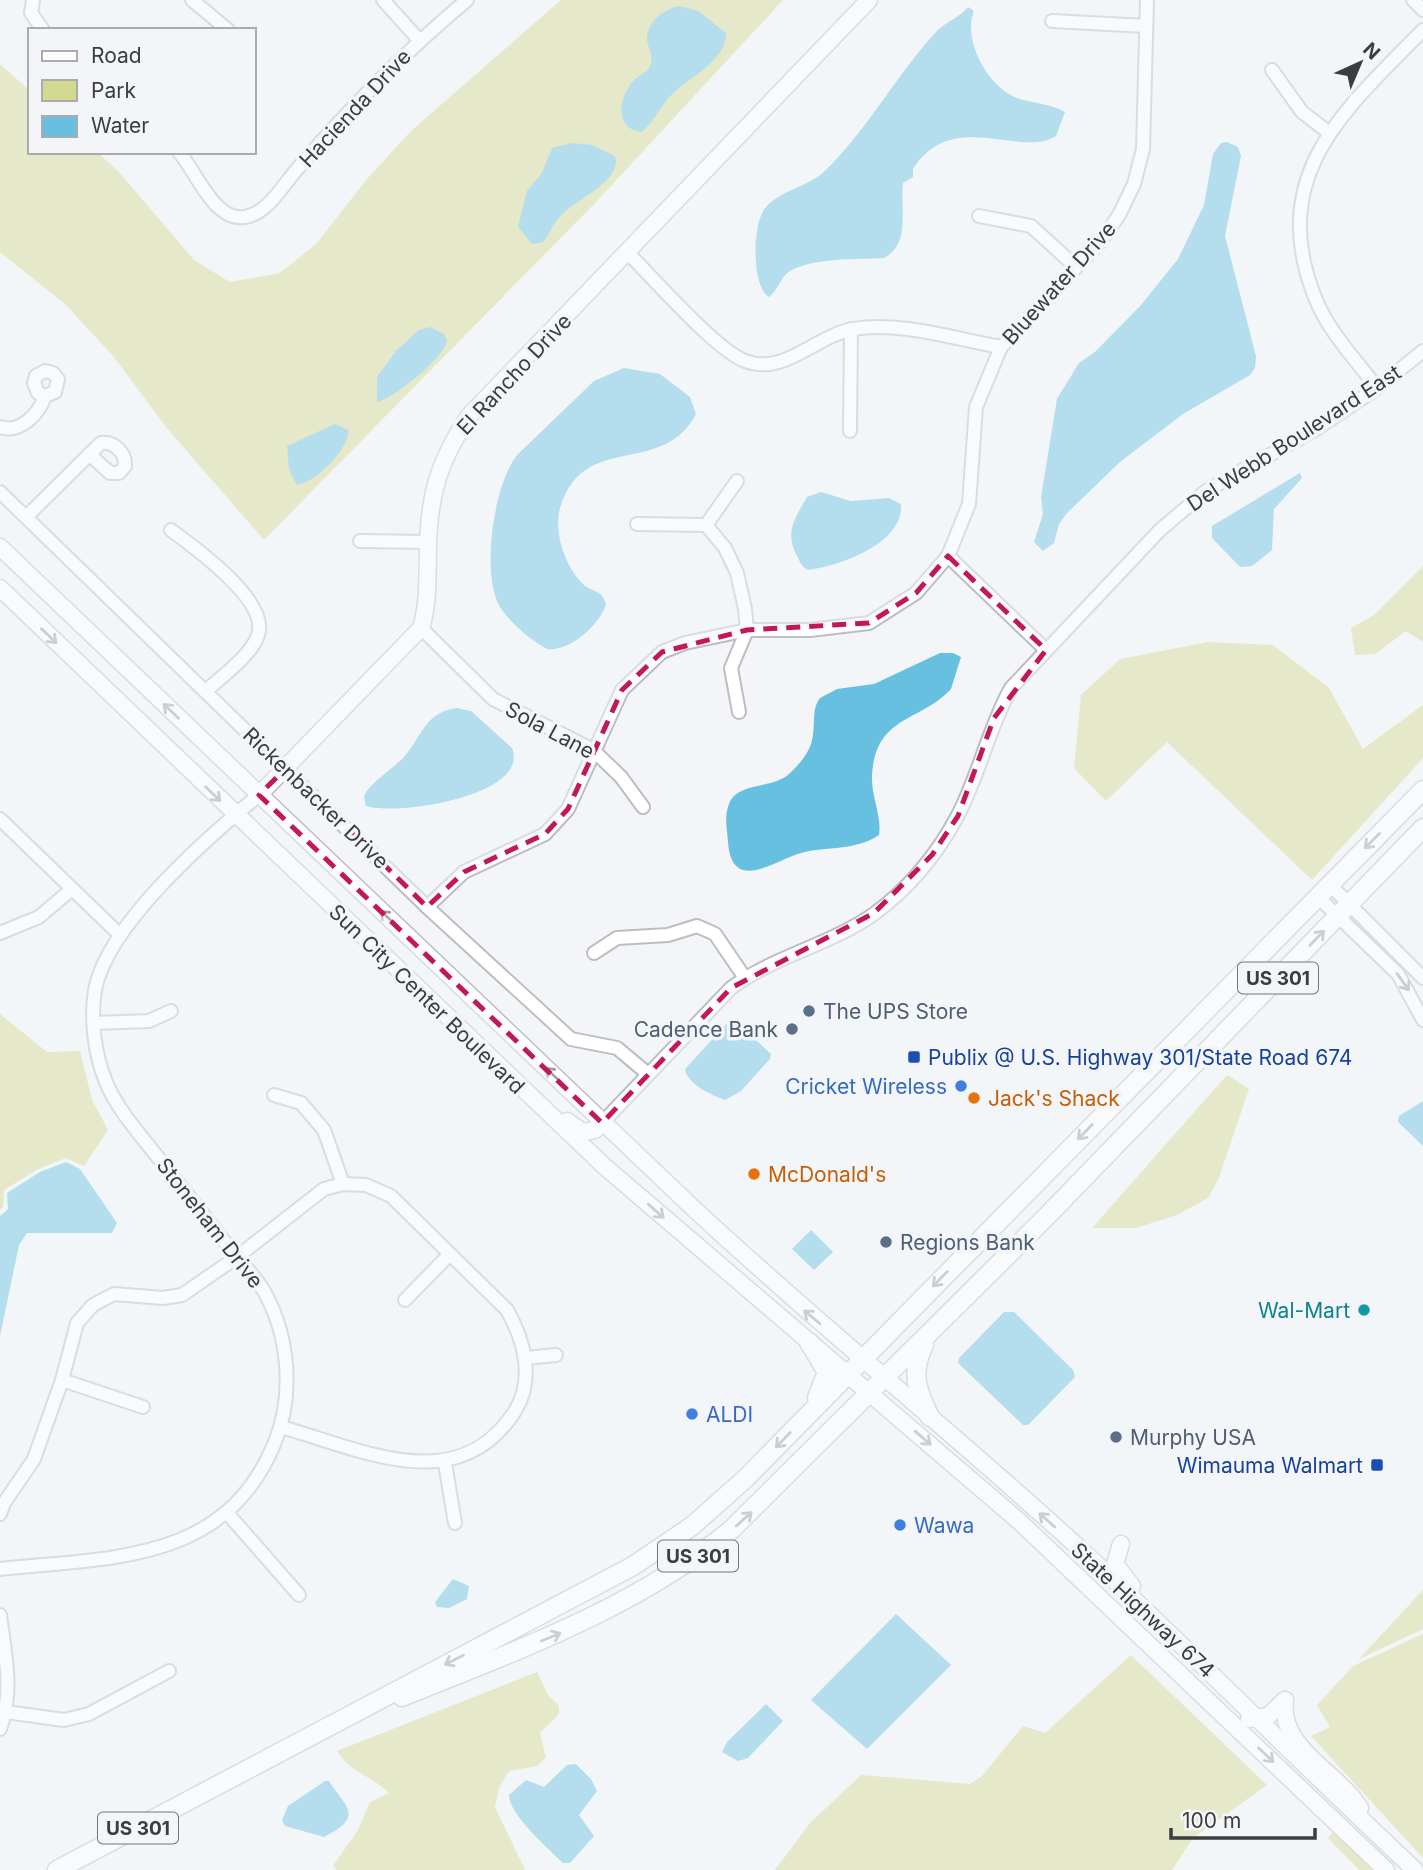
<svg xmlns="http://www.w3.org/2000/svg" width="1423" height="1870" viewBox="0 0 1423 1870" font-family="Inter,sans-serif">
<rect width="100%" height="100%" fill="#f3f5f8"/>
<g fill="#d4d990">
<path d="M 561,0 L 783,0 L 596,202 L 264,540 L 166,427 L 114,357 L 66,305 L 0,252 L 0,64 L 30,91 L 30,152 L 97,152 L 118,171 L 194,260 L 230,282 L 280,273 L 316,244 L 367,179 L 411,131 Z"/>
<path d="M 1423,566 L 1423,642 L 1406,631 L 1375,654 L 1355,655 L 1351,628 L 1374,615 Z"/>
<path d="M 1208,642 L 1273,645 L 1329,688 L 1363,749 L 1423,705 L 1423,758 L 1312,880 L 1167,742 L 1106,801 L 1074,768 L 1081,695 L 1120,659 Z"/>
<path d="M 0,1014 L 47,1052 L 80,1051 L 92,1100 L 108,1130 L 84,1166 L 66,1158 L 38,1169 L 4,1190 L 3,1207 L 0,1210 Z"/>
<path d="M 1227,1075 L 1249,1089 L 1218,1180 L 1208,1198 L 1177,1215 L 1136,1228 L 1092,1228 Z"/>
<path d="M 1423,1590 L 1423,1629 L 1359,1659 Z"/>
<path d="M 1423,1634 L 1423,1858 L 1311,1736 L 1330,1727 L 1317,1705 L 1353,1666 Z"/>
<path d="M 1131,1655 L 1267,1785 L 1193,1838 L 1172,1870 L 775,1870 L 810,1823 L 861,1775 L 970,1784 L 982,1776 L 1023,1726 L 1045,1733 Z"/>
<path d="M 537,1672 L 548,1695 L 559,1706 L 559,1714 L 540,1733 L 546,1757 L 537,1766 L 509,1771 L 499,1788 L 495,1807 L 525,1870 L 337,1870 L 333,1866 L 358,1830 L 370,1802 L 389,1793 C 371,1775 352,1774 337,1751 Z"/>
<path d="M 1336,1829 L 1378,1870 L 1359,1870 L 1328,1838 Z"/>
</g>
<g fill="#68c0e0">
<path d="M 680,6 L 698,11 L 726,33 C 726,61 690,77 673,93 C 661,105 655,120 642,132 C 616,130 618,101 630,85 C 635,77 646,74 650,66 C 655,56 647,48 647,38 C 648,21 665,8 680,6 Z"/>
<path d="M 968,7 L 974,11 C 962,40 988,87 1017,98 C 1032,103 1052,104 1065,112 L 1056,136 C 1021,159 952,107 913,169 L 913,177 L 903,183 C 900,209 911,244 884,258 C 855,260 816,257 790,271 C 780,277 779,290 769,297 C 751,287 752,221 766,207 C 781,190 808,187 825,171 C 867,130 895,77 935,33 C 945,22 959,18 968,7 Z"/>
<path d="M 1227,142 L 1238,147 L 1241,156 L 1225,236 L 1256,356 L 1255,368 L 1250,375 L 1183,414 L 1120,462 L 1067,513 L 1059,524 L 1054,543 L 1043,551 L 1034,542 L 1043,514 L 1041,497 L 1057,399 L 1079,363 L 1096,351 L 1141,305 L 1178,259 L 1204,205 L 1213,154 L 1221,143 Z"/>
<path d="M 572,143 L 592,145 L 615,156 C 623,182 572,200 558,219 C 552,226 549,235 543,242 L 532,244 L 518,226 L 527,191 L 542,173 L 552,148 Z"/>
<path d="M 430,327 L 444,334 L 447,341 C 443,359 395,397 377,402 L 377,377 L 396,351 L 419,330 Z"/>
<path d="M 624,368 L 660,374 L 690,397 L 696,414 C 662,478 586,431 561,505 C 552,529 565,568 584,585 C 593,592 603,590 606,605 C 599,625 570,652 547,649 C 530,639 514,626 502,610 C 479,579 494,481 518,454 L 594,381 Z"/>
<path d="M 335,424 L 348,430 C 351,447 312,487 296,484 L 289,469 L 287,446 Z"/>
<path d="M 1300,473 L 1302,478 L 1274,509 L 1272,550 L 1252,566 L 1240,567 L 1212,538 L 1212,526 Z"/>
<path d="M 821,492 L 851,501 L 889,498 L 901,504 C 904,544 839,566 808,570 C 802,567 801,564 798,558 C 784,533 794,520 807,497 Z"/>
<path d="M 940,653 L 953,653 L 961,657 L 951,689 C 921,722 875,715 872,776 C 871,796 882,816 879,835 C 856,851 827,846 801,853 C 773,861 732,894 728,842 C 727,829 724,816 729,804 C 737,782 773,789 789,774 C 800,764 812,750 813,734 C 815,721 812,708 820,698 L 837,689 L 874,684 Z"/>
<path d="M 457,708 L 471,711 L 512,748 C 531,796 396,816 366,806 L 364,797 L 366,792 C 376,779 391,770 403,758 C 421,739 424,712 457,708 Z"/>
<path d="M 732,1018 L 771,1054 L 770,1059 L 741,1091 L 725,1100 C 711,1095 687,1084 685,1069 Z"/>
<path d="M 1423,1101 L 1423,1146 L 1398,1122 L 1399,1116 Z"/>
<path d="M 66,1162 L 80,1169 L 117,1223 L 112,1233 L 27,1233 L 19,1245 L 0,1336 L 0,1216 L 8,1209 L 7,1193 L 40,1172 Z"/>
<path d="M 811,1230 L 833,1252 L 814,1270 L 792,1249 Z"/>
<path d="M 1004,1312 L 1014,1312 L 1073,1370 L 1075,1377 L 1028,1425 L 1023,1425 L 958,1363 L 959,1358 Z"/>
<path d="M 453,1579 L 469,1586 L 467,1599 L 449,1608 L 437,1607 L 435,1602 Z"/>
<path d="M 896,1614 L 951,1665 L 867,1749 L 811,1700 Z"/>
<path d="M 766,1704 L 783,1721 L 748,1758 L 738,1761 L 722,1752 L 727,1742 Z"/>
<path d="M 576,1764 L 591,1779 L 597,1791 L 579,1815 L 594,1836 L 570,1863 L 563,1863 C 549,1849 509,1815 509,1795 L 526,1780 L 544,1787 L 567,1765 Z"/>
<path d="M 325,1781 L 329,1781 C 345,1807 366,1816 324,1837 L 285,1826 L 282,1820 L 288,1806 Z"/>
</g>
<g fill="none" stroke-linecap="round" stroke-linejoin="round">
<defs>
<g id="street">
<path d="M 33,0 L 31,13 L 43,30"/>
<path d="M 192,0 L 228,30"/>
<path d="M 383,0 L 419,40"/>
<path d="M 1413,0 L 1423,10"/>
<path d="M 1052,21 L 1146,26"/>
<path d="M 1272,70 L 1302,112 L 1328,132"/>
<path d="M 179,152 C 196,171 214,222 245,217 C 269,213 284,183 299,167 C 351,107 406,51 467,0"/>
<path d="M 979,216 L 1031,226 L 1076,267"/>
<path d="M 628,253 C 653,278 716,350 745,361 C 785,376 815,336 853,329 C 901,321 954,339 1001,347"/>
<path d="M 1377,388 C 1357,361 1329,332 1316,300 C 1265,175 1344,111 1423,30"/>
<path d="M 0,427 C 20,434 39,414 45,396 L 55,392 L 58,379 L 53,373 L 45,371 L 36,376 L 34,383 L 38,393 L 45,396"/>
<path d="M 850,431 L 851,329"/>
<path d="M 0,492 L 427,907 L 571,1039 L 617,1048 L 648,1074"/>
<path d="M 26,517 L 101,443 C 114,441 126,453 125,466 L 119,473 L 110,473 L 89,454"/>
<path d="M 637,524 L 706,525 L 725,548 L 737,573 L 745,609 L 747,630 L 731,668 L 739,712"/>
<path d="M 706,525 L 737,481"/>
<path d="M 171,530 C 194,547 270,601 258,635 C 251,656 222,676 206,691"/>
<path d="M 360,541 L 428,542"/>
<path d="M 948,556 L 1046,650"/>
<path d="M 421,628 L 493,699 L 593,750 L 621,777 L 643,807"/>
<path d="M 0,819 L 120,935"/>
<path d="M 1329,884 L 1423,978"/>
<path d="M 1317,896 L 1398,974 L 1423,1020"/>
<path d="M 427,907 L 464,872 L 545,834 L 568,809 L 622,690 L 662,652 L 685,643 L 747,630 L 810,630 L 869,623 L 916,593 L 948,556 L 969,504 L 976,407 L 1001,347 L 1100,242 L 1119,215 L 1134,184 L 1143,149 L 1147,0"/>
<path d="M 0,933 L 39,917 L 72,889"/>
<path d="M 594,953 L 617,938 L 668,935 L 697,926 L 715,934 L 745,978"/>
<path d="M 94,1023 L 149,1021 L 171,1011"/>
<path d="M 274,1095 L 301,1103 L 324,1130 L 343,1184"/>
<path d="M 602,1123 L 731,988 C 774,956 830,945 874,914 C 908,889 937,854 957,817 C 979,776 988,729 1011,688 L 1160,530 L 1206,491 L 1316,429 L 1377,388 L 1423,351"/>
<path d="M 405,1300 L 450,1254"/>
<path d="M 526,1358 L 556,1355"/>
<path d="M 62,1380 L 143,1407"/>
<path d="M 445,1463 L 455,1523"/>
<path d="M 0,1514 L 4,1503 L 34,1459 L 62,1380 L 77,1323 L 93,1305 L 114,1294 L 163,1298 L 182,1295 L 237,1257 L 324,1189 L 343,1184 L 366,1185 L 391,1196 L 507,1310 C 524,1340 535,1379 515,1411 C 458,1500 361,1449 281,1427"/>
<path d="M 228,1514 L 299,1595"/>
<path d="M 0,1569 C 111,1557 226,1564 275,1442 C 294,1395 289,1337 265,1293 C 257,1278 242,1264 231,1250 C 206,1218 181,1186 156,1155 C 139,1133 117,1109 106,1082 C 95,1055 90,1020 95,990 C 107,925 208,837 259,795"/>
<path d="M 0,1615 C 5,1654 14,1692 0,1729"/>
<path d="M 6,1712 L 64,1720 L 89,1714 L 169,1671"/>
</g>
<g id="secondary">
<path d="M 0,547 L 693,1208 C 822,1328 960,1438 1090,1558 C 1200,1661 1305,1767 1415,1870"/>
<path d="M 0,588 L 604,1166 L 1020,1522 L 1386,1870"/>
<path d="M 259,795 L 421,628 C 429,602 427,575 428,548 C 429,494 439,461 469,416 L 869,0"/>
<path d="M 567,1121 L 583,1132 L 595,1130 L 602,1123"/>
<path d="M 1121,1544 L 1115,1564 L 1132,1586"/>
<path d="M 1285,1700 C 1278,1748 1338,1772 1360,1808"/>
<path d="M 1249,1719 L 1268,1716 L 1285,1700"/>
</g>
<g id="primary">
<path d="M 809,1342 L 827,1372 L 817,1398"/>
<path d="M 924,1345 C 910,1373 917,1391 930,1417"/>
<path d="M 402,1697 C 518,1650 633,1609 731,1530 L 1047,1216 L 1423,828"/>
<path d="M 57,1870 L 633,1566 L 692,1526 L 745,1479 L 1423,790"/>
</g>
</defs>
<use href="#street" stroke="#bcbec1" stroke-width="16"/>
<use href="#secondary" stroke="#bcbec1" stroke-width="19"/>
<use href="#primary" stroke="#bcbec1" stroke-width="21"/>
<use href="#street" stroke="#fff" stroke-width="12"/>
<use href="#secondary" stroke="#fff" stroke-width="16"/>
<use href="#primary" stroke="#fff" stroke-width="18"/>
</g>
<defs><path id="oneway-shaft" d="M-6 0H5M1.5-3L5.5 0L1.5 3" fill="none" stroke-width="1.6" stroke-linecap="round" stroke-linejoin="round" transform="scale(1.75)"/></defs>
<g stroke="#9e9e9e">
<use href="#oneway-shaft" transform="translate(49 636) rotate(44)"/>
<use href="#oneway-shaft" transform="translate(171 711) rotate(-136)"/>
<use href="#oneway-shaft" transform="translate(213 794) rotate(44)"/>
<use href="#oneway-shaft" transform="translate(1372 841) rotate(135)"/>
<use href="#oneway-shaft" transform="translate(388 918) rotate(-136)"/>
<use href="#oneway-shaft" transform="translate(1317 938) rotate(-46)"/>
<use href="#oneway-shaft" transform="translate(1403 982) rotate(55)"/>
<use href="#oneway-shaft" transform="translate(553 1075) rotate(-136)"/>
<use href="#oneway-shaft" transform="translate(1085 1132) rotate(134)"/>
<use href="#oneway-shaft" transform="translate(656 1211) rotate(41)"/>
<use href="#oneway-shaft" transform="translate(940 1279) rotate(134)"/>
<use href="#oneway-shaft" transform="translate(812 1317) rotate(-140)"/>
<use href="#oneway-shaft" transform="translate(923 1438) rotate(41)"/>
<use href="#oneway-shaft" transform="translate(783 1440) rotate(134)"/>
<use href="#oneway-shaft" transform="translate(744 1519) rotate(-42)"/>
<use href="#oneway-shaft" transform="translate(1047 1520) rotate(-138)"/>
<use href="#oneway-shaft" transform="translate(551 1637) rotate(-22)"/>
<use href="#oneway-shaft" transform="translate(454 1660) rotate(153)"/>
<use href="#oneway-shaft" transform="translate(1266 1755) rotate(44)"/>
</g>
<path d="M0 0H1423V1870H0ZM 948,556 L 1046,650 L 994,718 L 958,816 L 932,855 L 874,913 L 731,988 L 602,1123 L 259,795 L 286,768 L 427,907 L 464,872 L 545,834 L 568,809 L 622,690 L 662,652 L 747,630 L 869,623 L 916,593 Z" fill="#f3f5f8" fill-opacity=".55" fill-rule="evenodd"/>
<path fill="none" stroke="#c2185b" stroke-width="5" stroke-dasharray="14 9" stroke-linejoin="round" d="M 948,556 L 1046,650 L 994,718 L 958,816 L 932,855 L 874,913 L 731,988 L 602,1123 L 259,795 L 286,768 L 427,907 L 464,872 L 545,834 L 568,809 L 622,690 L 662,652 L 747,630 L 869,623 L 916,593 Z"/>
<g fill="#5c6f8a" stroke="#f3f5f8" stroke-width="2.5">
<circle cx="809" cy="1011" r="7"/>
<circle cx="792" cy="1029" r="7"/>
<circle cx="886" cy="1242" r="7"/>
<circle cx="1116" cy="1437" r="7"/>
</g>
<g fill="#1a4fb4" stroke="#f3f5f8" stroke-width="2.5">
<rect x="907" y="1050" width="14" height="14" rx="3.5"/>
<rect x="1370" y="1458" width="14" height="14" rx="3.5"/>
</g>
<g fill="#3f7fe0" stroke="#f3f5f8" stroke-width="2.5">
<circle cx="961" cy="1086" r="7"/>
<circle cx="692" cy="1414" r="7"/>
<circle cx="900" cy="1525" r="7"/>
</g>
<g fill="#e8710a" stroke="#f3f5f8" stroke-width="2.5">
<circle cx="974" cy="1098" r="7"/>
<circle cx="754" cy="1174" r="7"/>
</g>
<circle fill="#0f9aa8" stroke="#f3f5f8" stroke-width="2.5" cx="1364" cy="1310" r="7"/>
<g text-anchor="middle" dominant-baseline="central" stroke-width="7" stroke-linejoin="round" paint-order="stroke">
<g fill="#f3f5f8" stroke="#737476" stroke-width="2">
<rect x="1238" y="962.5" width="80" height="31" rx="5"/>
<rect x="658" y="1540.5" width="80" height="31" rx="5"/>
<rect x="98" y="1812.5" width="80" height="31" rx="5"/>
</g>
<g font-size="19" font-weight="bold" fill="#3c3d3e">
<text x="1278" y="978">US 301</text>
<text x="698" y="1556">US 301</text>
<text x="138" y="1828">US 301</text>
</g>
<g font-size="21" fill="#3c3d3e" stroke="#f3f5f8">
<text transform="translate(355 108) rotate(-47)">Hacienda Drive</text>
<text transform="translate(1059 283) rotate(-48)">Bluewater Drive</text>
<text transform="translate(514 374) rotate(-47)">El Rancho Drive</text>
<text transform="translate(1294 438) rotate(-33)">Del Webb Boulevard East</text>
<text transform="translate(550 730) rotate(28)">Sola Lane</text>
<text transform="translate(316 798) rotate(44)">Rickenbacker Drive</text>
<text transform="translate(427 999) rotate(44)">Sun City Center Boulevard</text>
<text transform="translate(210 1223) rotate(52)">Stoneham Drive</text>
<text transform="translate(1143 1610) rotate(43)">State Highway 674</text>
</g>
<g font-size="21" fill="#4e5e75" stroke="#f3f5f8" text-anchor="start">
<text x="823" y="1011">The UPS Store</text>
<text x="778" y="1029" text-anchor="end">Cadence Bank</text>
<text x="900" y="1242">Regions Bank</text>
<text x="1130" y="1437">Murphy USA</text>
</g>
<g font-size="21" fill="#164399" stroke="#f3f5f8" text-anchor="start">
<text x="928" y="1057">Publix @ U.S. Highway 301/State Road 674</text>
<text x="1363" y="1465" text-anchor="end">Wimauma Walmart</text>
</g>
<g font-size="21" fill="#366cbe" stroke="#f3f5f8" text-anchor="start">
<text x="947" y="1086" text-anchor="end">Cricket Wireless</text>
<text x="706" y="1414">ALDI</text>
<text x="914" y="1525">Wawa</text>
</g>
<g font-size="21" fill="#c56008" stroke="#f3f5f8" text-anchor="start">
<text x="988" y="1098">Jack's Shack</text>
<text x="768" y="1174">McDonald's</text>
</g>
<g font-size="21" fill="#0d838f" stroke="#f3f5f8" text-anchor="end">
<text x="1350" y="1310">Wal-Mart</text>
</g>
</g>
<rect x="28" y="28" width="228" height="126" fill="#f3f5f8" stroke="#aaabae" stroke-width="2"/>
<rect x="42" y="51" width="35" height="10" fill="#ffffff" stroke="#aaabae" stroke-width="2"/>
<text x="91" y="63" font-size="21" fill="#3c3d3e">Road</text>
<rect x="42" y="80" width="35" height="21" fill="#d4d990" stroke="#aaabae" stroke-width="2"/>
<text x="91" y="98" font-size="21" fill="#3c3d3e">Park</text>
<rect x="42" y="116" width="35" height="21" fill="#68c0e0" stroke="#aaabae" stroke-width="2"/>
<text x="91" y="133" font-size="21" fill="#3c3d3e">Water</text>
<g transform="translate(1360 63) rotate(44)" stroke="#f3f5f8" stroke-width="5" paint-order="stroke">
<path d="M0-5L12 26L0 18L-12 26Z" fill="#3c3d3e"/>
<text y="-10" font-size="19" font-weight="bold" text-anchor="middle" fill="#3c3d3e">N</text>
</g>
<path d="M1171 1828v10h144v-10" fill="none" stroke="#3c3d3e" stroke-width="3.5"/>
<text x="1182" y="1828" font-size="21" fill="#3c3d3e" stroke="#f3f5f8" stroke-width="5" paint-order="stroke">100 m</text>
</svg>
